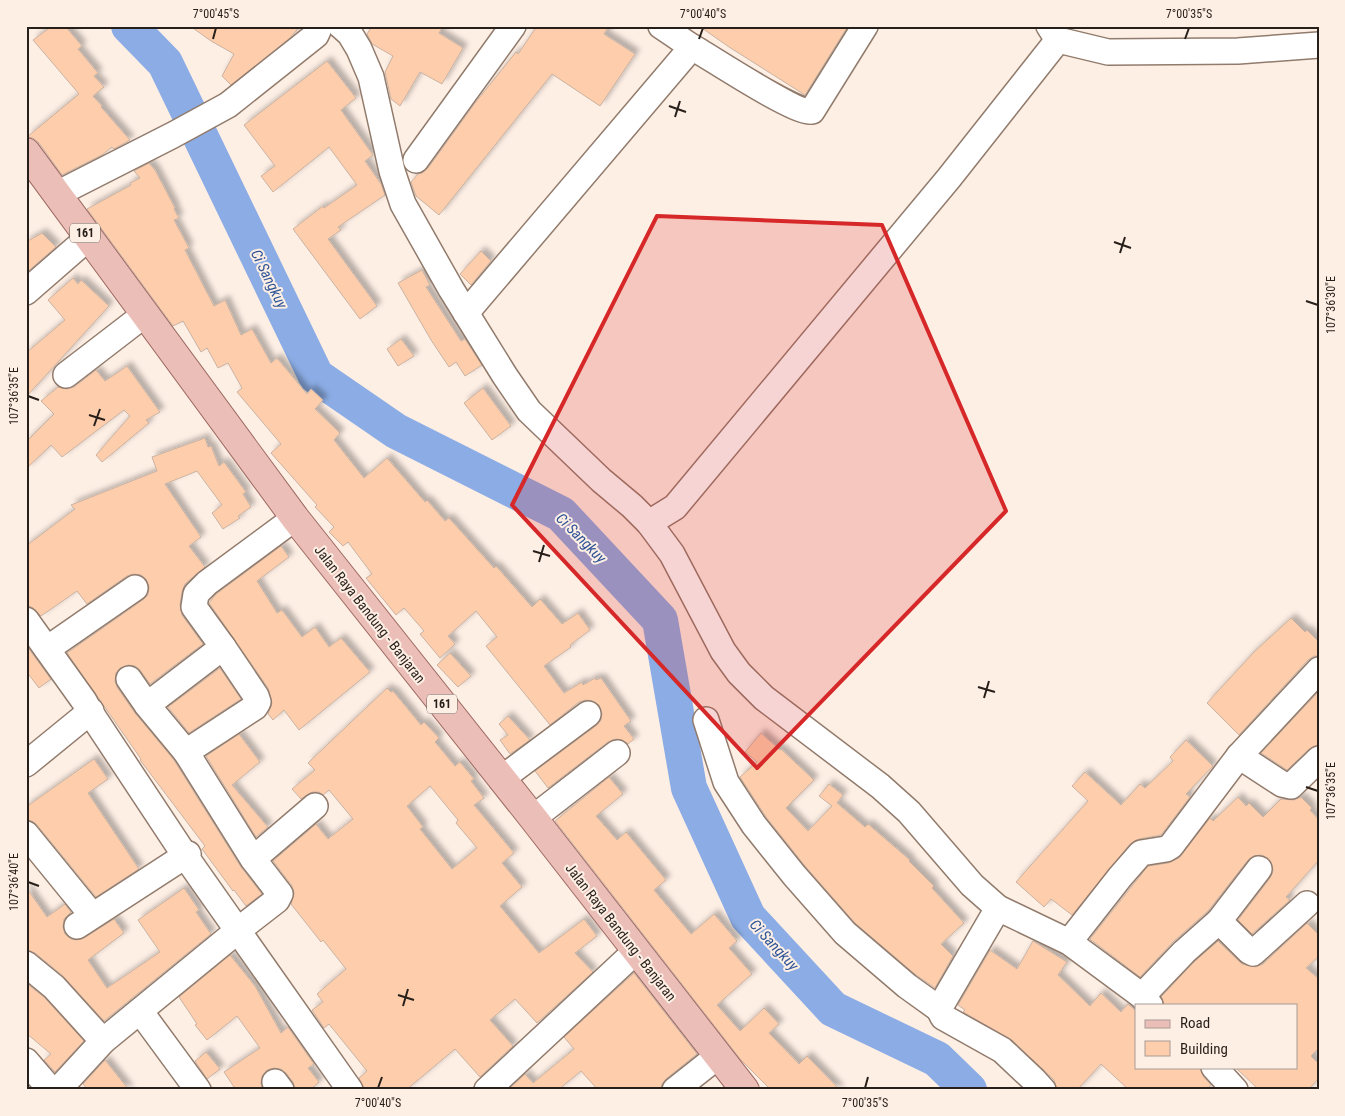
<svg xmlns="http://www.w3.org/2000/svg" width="1345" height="1116" viewBox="0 0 1345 1116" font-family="'Roboto Condensed',sans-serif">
<defs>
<filter id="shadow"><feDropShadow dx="4.5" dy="-4.5" stdDeviation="2.5" flood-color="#0004"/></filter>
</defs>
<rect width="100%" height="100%" fill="#feefe5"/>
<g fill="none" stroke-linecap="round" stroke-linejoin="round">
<path stroke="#8bace4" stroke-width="36" d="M 129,26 L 165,63 L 316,376 L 396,431 L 561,514 L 660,620 L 689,788 L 748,917 L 833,1009 L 937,1059 L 969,1090"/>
</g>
<g fill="#fecdac" stroke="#c9b2a2" fill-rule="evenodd" filter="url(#shadow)">
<path d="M 52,26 L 65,26 L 82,46 L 78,49 L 98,73 L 94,76 L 104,87 L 93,96 L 102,106 L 101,107 L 130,140 L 114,149 L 112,147 L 102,155 L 62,175 L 39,143 L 33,138 L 27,137 L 79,94 L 33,40 Z"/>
<path d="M 190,26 L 300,26 L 290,38 L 231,85 L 222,76 L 234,54 L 211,41 Z"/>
<path d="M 372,26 L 443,26 L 439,33 L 463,48 L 442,84 L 420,72 L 400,106 L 391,99 L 385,72 L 393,56 L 372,44 L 367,34 Z"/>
<path d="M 537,26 L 609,26 L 604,34 L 635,54 L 600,106 L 552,74 L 439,215 L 416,196 L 411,182 L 418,174 L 422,173 L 428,168 L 475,103 L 516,52 L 518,54 Z"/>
<path d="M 699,26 L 848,26 L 805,95 L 729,47 Z"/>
<path d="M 327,61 L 356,98 L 341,110 L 373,155 L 365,161 L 381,184 L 385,195 L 338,227 L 341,230 L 328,239 L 377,306 L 360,319 L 293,229 L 323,206 L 324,208 L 357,185 L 329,147 L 273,192 L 261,176 L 275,166 L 244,125 Z"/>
<path d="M 149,163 L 155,170 L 175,208 L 174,209 L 179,218 L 174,220 L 189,248 L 185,250 L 214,306 L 225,300 L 241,335 L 252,329 L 271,363 L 277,358 L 307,394 L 311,389 L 323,400 L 315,409 L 340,433 L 334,440 L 364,478 L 387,458 L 425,502 L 427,500 L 445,521 L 449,518 L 494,568 L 496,566 L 532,607 L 540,599 L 562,624 L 578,613 L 590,630 L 570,645 L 571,647 L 544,666 L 564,693 L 582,682 L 583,685 L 595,678 L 596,680 L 601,678 L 631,721 L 624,726 L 634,739 L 628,744 L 622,740 L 616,739 L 608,742 L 548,788 L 535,771 L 597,725 L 601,720 L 602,713 L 599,705 L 593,701 L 586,700 L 579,702 L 550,725 L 486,646 L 497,637 L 476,611 L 448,636 L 455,644 L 440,658 L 420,634 L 424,631 L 404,608 L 396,615 L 366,578 L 372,574 L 348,542 L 343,546 L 329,532 L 334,527 L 315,507 L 317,505 L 271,453 L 281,444 L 237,392 L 242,388 L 228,363 L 218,368 L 207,348 L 201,352 L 183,321 L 173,326 L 87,209 L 131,185 L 130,183 L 140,178 L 134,171 Z"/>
<path d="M 42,233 L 56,247 L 26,273 L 26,242 Z"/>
<path d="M 481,251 L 491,261 L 471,285 L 460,274 Z"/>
<path d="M 422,270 L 430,285 L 426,287 L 461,341 L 465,339 L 482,365 L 465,376 L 456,362 L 449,367 L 431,340 L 398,283 Z"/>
<path d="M 73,278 L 78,284 L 81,280 L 109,306 L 26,397 L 26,353 L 65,320 L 48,300 Z"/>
<path d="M 401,339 L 414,356 L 398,366 L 387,349 Z"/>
<path d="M 127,366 L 160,412 L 146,420 L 149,423 L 102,462 L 96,455 L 130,416 L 124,410 L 62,457 L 51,445 L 26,469 L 26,442 L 54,414 L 41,401 L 58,387 L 67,389 L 74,387 L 96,370 L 105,381 Z"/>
<path d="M 483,388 L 511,426 L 492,440 L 464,403 Z"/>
<path d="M 205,438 L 208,447 L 211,446 L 219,466 L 224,462 L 246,492 L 243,494 L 251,507 L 238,516 L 240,518 L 223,529 L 212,513 L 222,505 L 197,471 L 165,484 L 201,537 L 189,546 L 205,567 L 185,584 L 182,592 L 180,605 L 182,615 L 203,644 L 150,684 L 140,670 L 135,666 L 128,665 L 120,668 L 116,673 L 115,681 L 117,687 L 135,713 L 174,760 L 241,867 L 262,894 L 246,906 L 234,890 L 233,891 L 202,849 L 205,846 L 140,760 L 141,759 L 67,653 L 144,599 L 148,595 L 149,587 L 146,579 L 141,575 L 133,574 L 127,576 L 87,604 L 77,591 L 41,616 L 32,607 L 26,606 L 26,546 L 75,509 L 71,505 L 157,471 L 152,457 Z"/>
<path d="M 281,546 L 289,557 L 257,581 L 277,613 L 282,610 L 302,637 L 315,627 L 329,647 L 341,638 L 370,672 L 299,730 L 284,710 L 273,720 L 268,714 L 272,703 L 268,688 L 209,603 L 216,594 Z"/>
<path d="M 1291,618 L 1305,632 L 1307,630 L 1319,642 L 1319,656 L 1314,656 L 1308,660 L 1239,735 L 1207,703 L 1254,652 Z"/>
<path d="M 26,645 L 51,679 L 39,688 L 26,671 Z"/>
<path d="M 450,653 L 471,676 L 458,687 L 437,665 Z"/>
<path d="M 220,668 L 241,699 L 189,733 L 168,707 Z"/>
<path d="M 387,688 L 391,692 L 393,691 L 421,725 L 424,722 L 439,738 L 435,742 L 455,766 L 460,762 L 474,779 L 471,781 L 484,798 L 474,805 L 514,853 L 502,863 L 522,887 L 500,906 L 539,953 L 584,919 L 597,936 L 575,953 L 593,972 L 537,1023 L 515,999 L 490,1020 L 513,1046 L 480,1077 L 455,1049 L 406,1090 L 364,1090 L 359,1078 L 367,1071 L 329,1024 L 324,1028 L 312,1010 L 323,1002 L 317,994 L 346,969 L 323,940 L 321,942 L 291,904 L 294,893 L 292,886 L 273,861 L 316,824 L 328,839 L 353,819 L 329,790 L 323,795 L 319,792 L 312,792 L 301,799 L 292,789 L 315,770 L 308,763 ZM 430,786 L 458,820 L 456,823 L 477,848 L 452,869 L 420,829 L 423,827 L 407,806 Z"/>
<path d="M 1319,691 L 1319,745 L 1309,749 L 1287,770 L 1261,753 Z"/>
<path d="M 508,716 L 530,740 L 510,754 L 500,740 L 508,735 L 499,724 Z"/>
<path d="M 761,733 L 780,750 L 781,749 L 814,780 L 786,808 L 808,831 L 832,806 L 819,796 L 829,784 L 843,795 L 837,803 L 865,827 L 868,824 L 910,860 L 909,861 L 934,886 L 932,888 L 964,923 L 941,944 L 953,956 L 935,988 L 916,975 L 855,923 L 805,866 L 766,817 L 740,777 L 757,762 L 745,752 Z"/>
<path d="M 239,734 L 260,762 L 232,785 L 268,827 L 256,837 L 206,756 Z"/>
<path d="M 1186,740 L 1213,766 L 1186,794 L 1190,797 L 1161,835 L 1139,839 L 1130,844 L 1072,915 L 1051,899 L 1044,907 L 1016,882 L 1088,801 L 1072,786 L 1085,772 L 1121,805 L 1140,784 L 1145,788 L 1173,761 L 1170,757 Z"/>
<path d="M 94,759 L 108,779 L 88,793 L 139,869 L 96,897 L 37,825 L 32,821 L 26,820 L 26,807 Z"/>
<path d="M 609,777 L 623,794 L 596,816 L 617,840 L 626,832 L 666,880 L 654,890 L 691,934 L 714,914 L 737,941 L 729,948 L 752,974 L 717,1005 L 740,1031 L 764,1008 L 779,1024 L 769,1033 L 799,1064 L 807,1056 L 840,1090 L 771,1090 L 741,1060 L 555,821 Z"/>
<path d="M 1238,797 L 1246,806 L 1249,803 L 1263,817 L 1281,799 L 1294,800 L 1301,797 L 1312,808 L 1310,810 L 1319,820 L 1319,860 L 1286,897 L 1290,900 L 1252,934 L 1238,920 L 1270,878 L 1273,871 L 1272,864 L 1268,858 L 1261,855 L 1254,856 L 1248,860 L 1208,911 L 1174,941 L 1140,977 L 1090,939 L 1148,866 L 1168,863 L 1179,858 L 1210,818 L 1213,821 Z"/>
<path d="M 26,887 L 47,917 L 65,904 L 71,912 L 64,919 L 63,927 L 65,934 L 71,939 L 77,940 L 84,938 L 114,919 L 124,933 L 88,960 L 107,988 L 160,952 L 138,920 L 184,888 L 199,910 L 196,912 L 211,934 L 104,1021 L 63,976 L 35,953 L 26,950 Z"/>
<path d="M 1307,923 L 1319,935 L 1319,956 L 1306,968 L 1319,979 L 1319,1048 L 1311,1056 L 1319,1064 L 1319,1078 L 1308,1090 L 1259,1090 L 1235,1067 L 1296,1067 L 1296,1005 L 1164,1005 L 1161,997 L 1194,962 L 1218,941 L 1242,964 L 1256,967 L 1263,964 Z"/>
<path d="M 1033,941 L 1067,962 L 1058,975 L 1090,1006 L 1101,993 L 1121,1012 L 1128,1004 L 1136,1011 L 1136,1067 L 1200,1067 L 1203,1076 L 1211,1085 L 1207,1090 L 1129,1090 L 1101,1064 L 1077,1090 L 1057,1090 L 1054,1080 L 1012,1040 L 963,1012 L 965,1010 L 958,1005 L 990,950 L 1017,969 Z"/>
<path d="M 230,955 L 255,986 L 281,1033 L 288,1027 L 314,1064 L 308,1068 L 319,1082 L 310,1090 L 295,1090 L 293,1082 L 286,1073 L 281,1069 L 274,1068 L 267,1070 L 262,1076 L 261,1083 L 263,1090 L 236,1090 L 224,1072 L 260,1048 L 237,1016 L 207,1040 L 195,1025 L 197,1024 L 179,997 Z"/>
<path d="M 634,973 L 697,1054 L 666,1079 L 662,1084 L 661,1090 L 598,1090 L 581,1071 L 558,1090 L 508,1090 L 525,1074 L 533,1083 L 574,1049 L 564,1037 Z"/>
<path d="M 26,983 L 44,997 L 84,1041 L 55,1072 L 44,1060 L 51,1054 L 26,1033 Z"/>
<path d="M 206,1052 L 220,1069 L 207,1079 L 195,1061 Z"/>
<path d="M 105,1060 L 129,1090 L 88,1090 L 83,1084 Z"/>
</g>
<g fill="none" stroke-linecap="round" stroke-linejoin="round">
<defs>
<g id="minor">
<path d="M 341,26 L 350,34 L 359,49 L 371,77 L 392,171 L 403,204 L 451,289 L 505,376 L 529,411 L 601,480 L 632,506 L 649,523 L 672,554 L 723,651 L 739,673 L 764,698 L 880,786 L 909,812 L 972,885 L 998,908 L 1069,942 L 1142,996 L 1150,1005"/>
<path d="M 1049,26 L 1058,40 L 1108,52 L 1238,51 L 1319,45"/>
<path d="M 692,47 C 710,57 797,115 812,111 L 865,26"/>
<path d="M 416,160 L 513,26"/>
<path d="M 57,194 L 173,135 L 228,105 L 316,35 L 320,26"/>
<path d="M 26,292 L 88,238"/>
<path d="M 466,313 L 692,47 L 661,26"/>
<path d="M 66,375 L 144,315"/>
<path d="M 649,523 L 675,507 L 949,178 L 1058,40"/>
<path d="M 26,620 L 84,701 L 90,712 L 186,857 L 350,1090"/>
<path d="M 47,649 L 135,588"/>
<path d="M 129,679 L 147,705 L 186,752"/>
<path d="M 147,705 L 223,647"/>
<path d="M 706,720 L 726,782 L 754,825 L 794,875 L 845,933 L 907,986 L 939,1009"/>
<path d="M 1239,756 L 1282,784 L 1291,786 L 1319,759"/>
<path d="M 26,764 L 91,711 L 90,712"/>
<path d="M 501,779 L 588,714"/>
<path d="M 533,818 L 617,753"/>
<path d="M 26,834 L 92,915"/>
<path d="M 253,859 L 315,806"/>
<path d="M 998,908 L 939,1009 L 943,1017 L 1002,1050 L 1034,1080 L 1043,1090"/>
<path d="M 1219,921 L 1259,869"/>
<path d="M 77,926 L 188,854 L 186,857"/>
<path d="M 237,931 L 277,900 L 280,894 L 253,859 L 186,752 L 255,707 L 258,702 L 256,696 L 223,647 L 194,607 L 196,594 L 207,583 L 295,518"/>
<path d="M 1069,942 L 1120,877 L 1141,853 L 1166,849 L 1171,846 L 1239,756 L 1319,670"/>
<path d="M 26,964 L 54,987 L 103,1041"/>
<path d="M 1142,996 L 1184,952 L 1219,921 L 1249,951 L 1253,953 L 1307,904"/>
<path d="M 140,1011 L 198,1090"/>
<path d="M 26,1061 L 51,1090"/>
<path d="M 1214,1067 L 1235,1090"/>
<path d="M 275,1082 L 281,1090"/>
<path d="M 58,1090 L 103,1041 L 241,928 L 237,931"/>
<path d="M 487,1090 L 636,951"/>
<path d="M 675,1090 L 718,1056"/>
</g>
<path id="major" d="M 26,152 L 295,518 L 533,818 L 745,1090"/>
</defs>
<use href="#minor" stroke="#917b6c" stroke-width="28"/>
<use href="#major" stroke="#9e6a62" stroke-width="30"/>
<use href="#minor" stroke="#fff" stroke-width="25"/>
<use href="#major" stroke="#ebbeb8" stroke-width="28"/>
</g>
<path fill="#d62828" fill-opacity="0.2" stroke="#d62828" stroke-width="4" stroke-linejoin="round" d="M 657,216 L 882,225 L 1006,511 L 757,768 L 512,505 Z"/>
<path fill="none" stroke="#271f19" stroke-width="2" d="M 213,39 L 216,28M 699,39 L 703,28M 1185,39 L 1189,28M 669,106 L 686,112M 675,117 L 680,101M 1114,242 L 1131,248M 1120,253 L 1125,237M 1306,301 L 1318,305M 28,396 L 39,400M 89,415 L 105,420M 94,426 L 100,409M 533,551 L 550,556M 539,562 L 544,545M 978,687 L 995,692M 984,698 L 989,681M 1306,787 L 1318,791M 28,882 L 39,886M 398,995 L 414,1000M 403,1006 L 408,989M 378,1088 L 382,1077M 865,1088 L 868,1077"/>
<g text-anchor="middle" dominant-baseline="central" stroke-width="4" stroke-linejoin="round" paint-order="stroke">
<g fill="#feefe5" stroke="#685d56" stroke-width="1">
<rect x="70" y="223.5" width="30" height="19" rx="4"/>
<rect x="427" y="694.5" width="30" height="19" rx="4"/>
</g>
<g font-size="12" font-weight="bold" fill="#271f19">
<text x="85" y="233">161</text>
<text x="442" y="704">161</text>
</g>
<g font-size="14" fill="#271f19" stroke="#feefe5">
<text transform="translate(370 614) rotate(52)">Jalan Raya Bandung - Banjaran</text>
<text transform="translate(621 932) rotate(52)">Jalan Raya Bandung - Banjaran</text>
</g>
<g font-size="15" font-style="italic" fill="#2d5497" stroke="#feefe5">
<text transform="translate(269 279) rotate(64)">Ci Sangkuy</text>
<text transform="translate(581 538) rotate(45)">Ci Sangkuy</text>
<text transform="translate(774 945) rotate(47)">Ci Sangkuy</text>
</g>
</g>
<rect width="1345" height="1116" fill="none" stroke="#feefe5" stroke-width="55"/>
<rect x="1135" y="1004" width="162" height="65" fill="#feefe5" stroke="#a89c93"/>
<rect x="1145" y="1020" width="25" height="8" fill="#ebbeb8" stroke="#a89c93"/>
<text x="1180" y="1028" font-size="15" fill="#271f19">Road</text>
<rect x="1145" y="1041" width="25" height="15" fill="#fecdac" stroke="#a89c93"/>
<text x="1180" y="1054" font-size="15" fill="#271f19">Building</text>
<rect x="28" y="28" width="1290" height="1060" fill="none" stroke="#271f19" stroke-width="2"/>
<g font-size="12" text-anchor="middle" fill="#271f19">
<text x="216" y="18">7°00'45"S</text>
<text x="703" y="18">7°00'40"S</text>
<text x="1189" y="18">7°00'35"S</text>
<text transform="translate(1331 305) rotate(-90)" y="4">107°36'30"E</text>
<text transform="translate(14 396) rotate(-90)" y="4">107°36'35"E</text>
<text transform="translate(1331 791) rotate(-90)" y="4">107°36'35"E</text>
<text transform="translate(14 882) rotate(-90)" y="4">107°36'40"E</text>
<text x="378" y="1107">7°00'40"S</text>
<text x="865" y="1107">7°00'35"S</text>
</g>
</svg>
